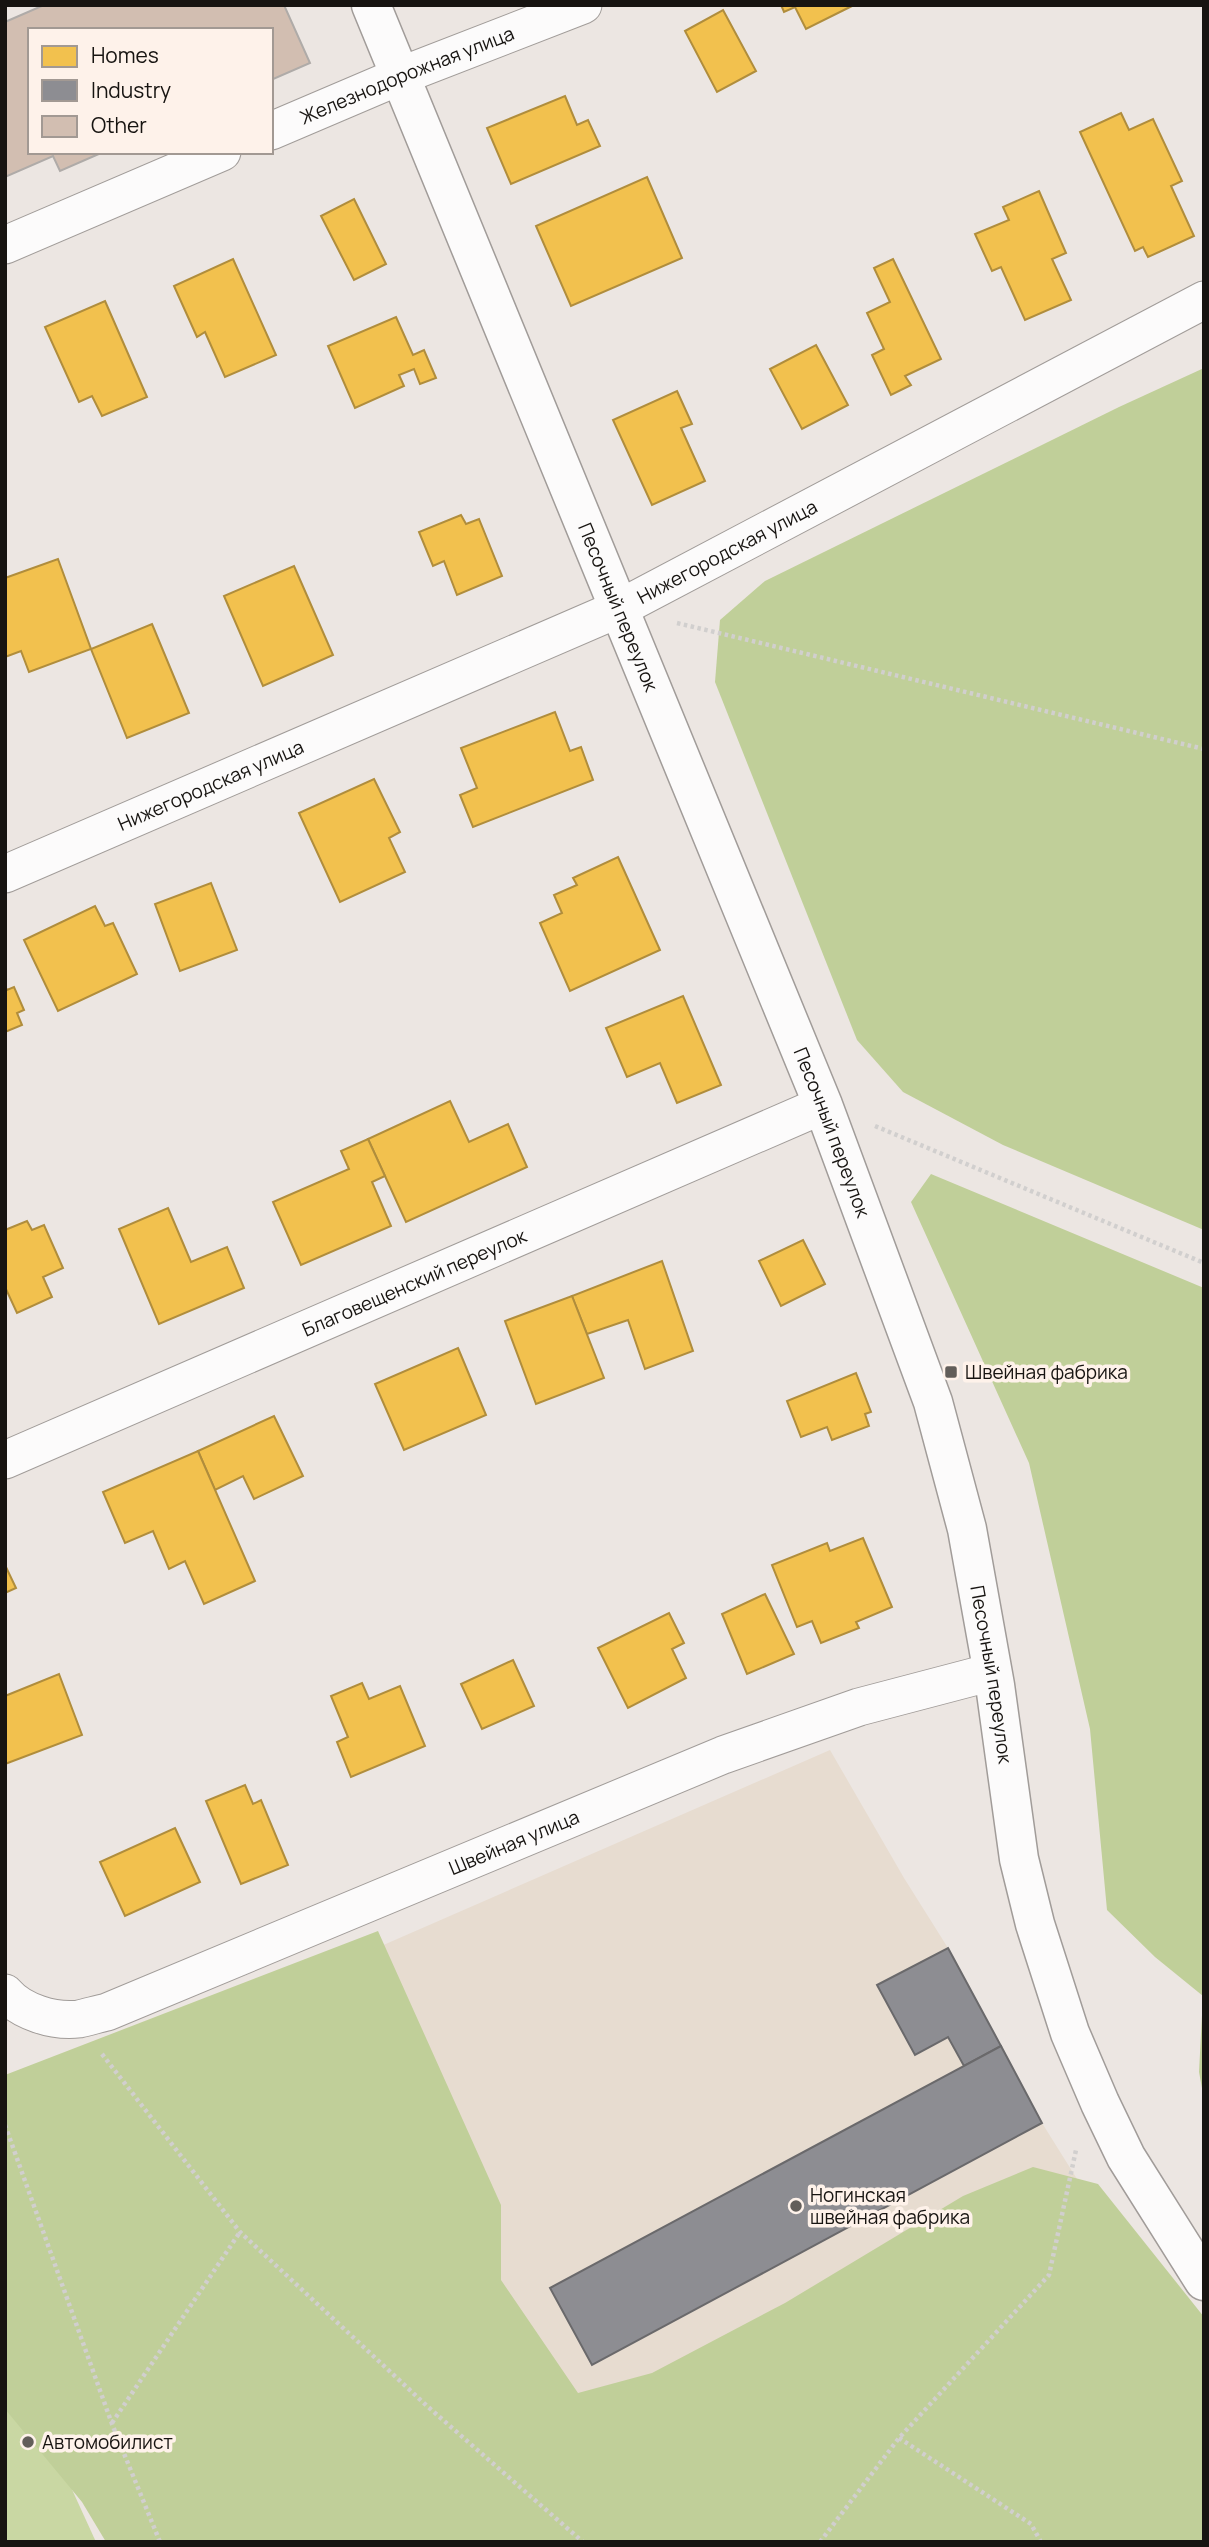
<svg xmlns="http://www.w3.org/2000/svg" width="1209" height="2547" viewBox="0 0 1209 2547" font-family="Manrope,sans-serif">
<rect width="100%" height="100%" fill="#ece6e2"/>
<path fill="#e7dcd0" d="M 830,1750 L 904,1878 L 948,1948 L 1042,2123 L 1087,2195 L 569,2452 L 333,1967 Z"/>
<path fill="#c9d7a3" d="M 5,2343 L 96,2542 L 5,2542 Z"/>
<g fill="#c0cf99">
<path d="M 1204,368 L 1204,1230 L 1003,1145 L 903,1092 L 857,1040 L 715,682 L 720,620 L 765,581 L 1119,407 Z"/>
<path d="M 931,1174 L 1204,1288 L 1204,2099 L 1199,2072 L 1203,1996 L 1155,1957 L 1107,1910 L 1090,1729 L 1029,1463 L 911,1202 Z"/>
<path d="M 378,1931 L 501,2205 L 501,2280 L 578,2393 L 652,2373 L 785,2303 L 963,2196 L 1033,2167 L 1098,2184 L 1204,2317 L 1204,2542 L 106,2542 L 82,2502 L 5,2409 L 5,2075 Z"/>
</g>
<g fill="#f2c14e" stroke="#b08d3c" stroke-width="2">
<path d="M 781,5 L 854,5 L 806,29 L 795,7 L 784,12 Z"/>
<path d="M 723,10 L 756,71 L 717,92 L 685,31 Z"/>
<path d="M 565,96 L 577,125 L 588,120 L 600,146 L 511,184 L 487,128 Z"/>
<path d="M 1121,113 L 1129,130 L 1153,119 L 1182,181 L 1171,186 L 1194,236 L 1148,257 L 1143,247 L 1135,251 L 1080,132 Z"/>
<path d="M 647,177 L 682,258 L 571,306 L 536,226 Z"/>
<path d="M 1039,191 L 1066,253 L 1052,259 L 1071,300 L 1025,320 L 1001,267 L 992,271 L 975,234 L 1009,220 L 1003,207 Z"/>
<path d="M 354,199 L 386,264 L 354,280 L 321,216 Z"/>
<path d="M 233,259 L 276,355 L 225,377 L 205,332 L 197,337 L 174,286 Z"/>
<path d="M 893,259 L 941,359 L 905,376 L 911,385 L 891,395 L 872,355 L 884,349 L 867,313 L 890,302 L 874,268 Z"/>
<path d="M 105,301 L 147,397 L 102,416 L 92,396 L 79,402 L 45,327 Z"/>
<path d="M 396,317 L 413,355 L 424,350 L 436,378 L 420,384 L 414,369 L 399,375 L 404,386 L 355,408 L 328,346 Z"/>
<path d="M 816,345 L 848,405 L 802,429 L 770,369 Z"/>
<path d="M 677,391 L 692,424 L 681,428 L 705,481 L 652,505 L 613,420 Z"/>
<path d="M 461,515 L 466,524 L 479,519 L 502,576 L 457,595 L 444,561 L 433,566 L 419,532 Z"/>
<path d="M 58,559 L 91,649 L 29,672 L 21,651 L 5,657 L 5,578 Z"/>
<path d="M 294,566 L 333,655 L 263,686 L 224,596 Z"/>
<path d="M 152,624 L 189,713 L 127,738 L 91,649 Z"/>
<path d="M 555,712 L 570,751 L 581,747 L 593,780 L 473,827 L 460,795 L 477,788 L 461,748 Z"/>
<path d="M 374,779 L 400,832 L 389,838 L 405,872 L 340,902 L 299,813 Z"/>
<path d="M 618,857 L 660,950 L 570,991 L 540,923 L 562,913 L 554,895 L 577,885 L 573,878 Z"/>
<path d="M 211,883 L 237,950 L 180,971 L 155,904 Z"/>
<path d="M 95,906 L 105,926 L 113,923 L 137,974 L 58,1011 L 24,940 Z"/>
<path d="M 5,986 L 7,990 L 14,987 L 24,1010 L 17,1013 L 22,1025 L 5,1032 Z"/>
<path d="M 683,996 L 721,1085 L 677,1103 L 660,1063 L 627,1077 L 606,1028 Z"/>
<path d="M 450,1101 L 469,1142 L 508,1124 L 527,1167 L 406,1222 L 368,1139 Z"/>
<path d="M 368,1139 L 385,1176 L 372,1182 L 391,1226 L 301,1265 L 273,1202 L 349,1169 L 341,1151 Z"/>
<path d="M 168,1208 L 191,1262 L 227,1247 L 244,1288 L 159,1324 L 119,1229 Z"/>
<path d="M 27,1221 L 32,1230 L 44,1225 L 63,1268 L 43,1277 L 52,1297 L 17,1313 L 5,1287 L 5,1230 Z"/>
<path d="M 803,1240 L 825,1284 L 781,1306 L 759,1261 Z"/>
<path d="M 662,1261 L 693,1351 L 645,1369 L 628,1320 L 587,1334 L 572,1296 Z"/>
<path d="M 572,1296 L 604,1378 L 536,1404 L 505,1321 Z"/>
<path d="M 458,1348 L 486,1415 L 404,1450 L 375,1384 Z"/>
<path d="M 856,1373 L 871,1412 L 865,1414 L 869,1426 L 832,1440 L 827,1427 L 801,1437 L 787,1401 Z"/>
<path d="M 274,1416 L 303,1476 L 254,1499 L 243,1476 L 215,1490 L 198,1451 Z"/>
<path d="M 198,1451 L 255,1581 L 204,1604 L 185,1561 L 169,1569 L 153,1531 L 125,1543 L 103,1492 Z"/>
<path d="M 863,1538 L 892,1607 L 856,1622 L 859,1628 L 821,1643 L 812,1621 L 797,1627 L 772,1565 L 827,1543 L 830,1551 Z"/>
<path d="M 5,1565 L 16,1588 L 5,1593 Z"/>
<path d="M 765,1594 L 794,1654 L 747,1674 L 722,1614 Z"/>
<path d="M 669,1613 L 684,1643 L 672,1649 L 686,1678 L 628,1708 L 598,1648 Z"/>
<path d="M 513,1660 L 534,1706 L 482,1729 L 461,1684 Z"/>
<path d="M 59,1674 L 82,1735 L 5,1764 L 5,1696 Z"/>
<path d="M 362,1683 L 369,1699 L 400,1686 L 425,1746 L 351,1777 L 337,1742 L 348,1737 L 331,1696 Z"/>
<path d="M 245,1785 L 253,1804 L 261,1800 L 288,1865 L 241,1884 L 206,1801 Z"/>
<path d="M 175,1828 L 200,1882 L 125,1916 L 100,1862 Z"/>
</g>
<g fill="#8d8d92" stroke="#6a696b" stroke-width="2">
<path d="M 948,1948 L 1001,2046 L 964,2066 L 948,2037 L 915,2055 L 877,1985 Z"/>
<path d="M 1001,2046 L 1042,2123 L 592,2365 L 550,2288 Z"/>
</g>
<path fill="#d2beb1" stroke="#afaba8" stroke-width="2" d="M 44,5 L 284,5 L 310,63 L 271,80 L 271,30 L 30,30 L 30,152 L 101,153 L 60,171 L 53,156 L 5,177 L 5,22 Z"/>
<g fill="none" stroke-linecap="round" stroke-linejoin="round">
<defs>
<g id="minor">
<path id="s1" d="M 271,131 L 400,76 L 583,5"/>
<path d="M 5,245 L 222,152"/>
<path id="s2" d="M 5,874 L 618,609 L 1204,300"/>
<path id="s3" d="M 5,1460 L 823,1105"/>
<path id="s4" d="M 5,1993 C 21,2012 54,2022 79,2019 C 88,2017 98,2014 107,2012 L 723,1755 L 859,1707 L 992,1672"/>
</g>
<g id="secondary">
<path id="s5" d="M 371,5 L 823,1105 L 933,1402 L 967,1529 L 995,1685 L 1019,1859 L 1035,1924 L 1070,2033 L 1100,2103 L 1126,2157 L 1204,2281"/>
</g>
</defs>
<use href="#minor" stroke="#a19c99" stroke-width="39"/>
<use href="#secondary" stroke="#a19c99" stroke-width="41"/>
<g stroke="#d1cfce" stroke-width="4.5" stroke-dasharray="3.5 3.5" stroke-linecap="butt">
<path d="M 677,623 L 1204,749"/>
<path d="M 875,1126 L 1204,1263"/>
<path d="M 102,2054 L 240,2232 L 427,2406 L 583,2542"/>
<path d="M 5,2125 L 112,2424 L 160,2542"/>
<path d="M 112,2423 L 240,2232"/>
<path d="M 899,2438 L 1031,2524 L 1041,2542"/>
<path d="M 820,2542 L 899,2438 L 1049,2275 L 1076,2150"/>
</g>
<use href="#minor" stroke="#fcfbfb" stroke-width="37"/>
<use href="#secondary" stroke="#fcfbfb" stroke-width="38"/>
</g>
<g fill="#625e5a" stroke="#fef2ea" stroke-width="2.5">
<rect x="944" y="1365" width="14" height="14" rx="3.5"/>
<circle cx="796" cy="2206" r="7"/>
<circle cx="28" cy="2442" r="7"/>
</g>
<g text-anchor="middle" dominant-baseline="central" stroke-width="7" stroke-linejoin="round" paint-order="stroke">
<g font-size="19" fill="#171411" stroke="#fef2ea">
<text stroke="none"><textPath href="#s1" startOffset="147">Железнодорожная улица</textPath></text>
<text stroke="none"><textPath href="#s2" startOffset="791">Нижегородская улица</textPath></text>
<text stroke="none"><textPath href="#s5" startOffset="651">Песочный переулок</textPath></text>
<text stroke="none"><textPath href="#s2" startOffset="224">Нижегородская улица</textPath></text>
<text stroke="none"><textPath href="#s5" startOffset="1218">Песочный переулок</textPath></text>
<text stroke="none"><textPath href="#s3" startOffset="446">Благовещенский переулок</textPath></text>
<text stroke="none"><textPath href="#s5" startOffset="1785">Песочный переулок</textPath></text>
<text stroke="none"><textPath href="#s4" startOffset="551">Швейная улица</textPath></text>
</g>
<g font-size="19" fill="#171411" stroke="#fef2ea" text-anchor="start">
<text x="965" y="1372">Швейная фабрика</text>
<text x="810" y="2195">Ногинская<tspan x="810" dy="22">швейная фабрика</tspan></text>
<text x="42" y="2442">Автомобилист</text>
</g>
</g>
<rect width="1209" height="2547" fill="none" stroke="#171411" stroke-width="14"/>
<rect x="28" y="28" width="245" height="126" fill="#fef2ea" stroke="#a29993" stroke-width="2"/>
<rect x="42" y="46" width="35" height="21" fill="#f2c14e" stroke="#a29993" stroke-width="2"/>
<text x="91" y="63" font-size="21" fill="#171411">Homes</text>
<rect x="42" y="80" width="35" height="21" fill="#8d8d92" stroke="#a29993" stroke-width="2"/>
<text x="91" y="98" font-size="21" fill="#171411">Industry</text>
<rect x="42" y="116" width="35" height="21" fill="#d2beb1" stroke="#a29993" stroke-width="2"/>
<text x="91" y="133" font-size="21" fill="#171411">Other</text>
</svg>
